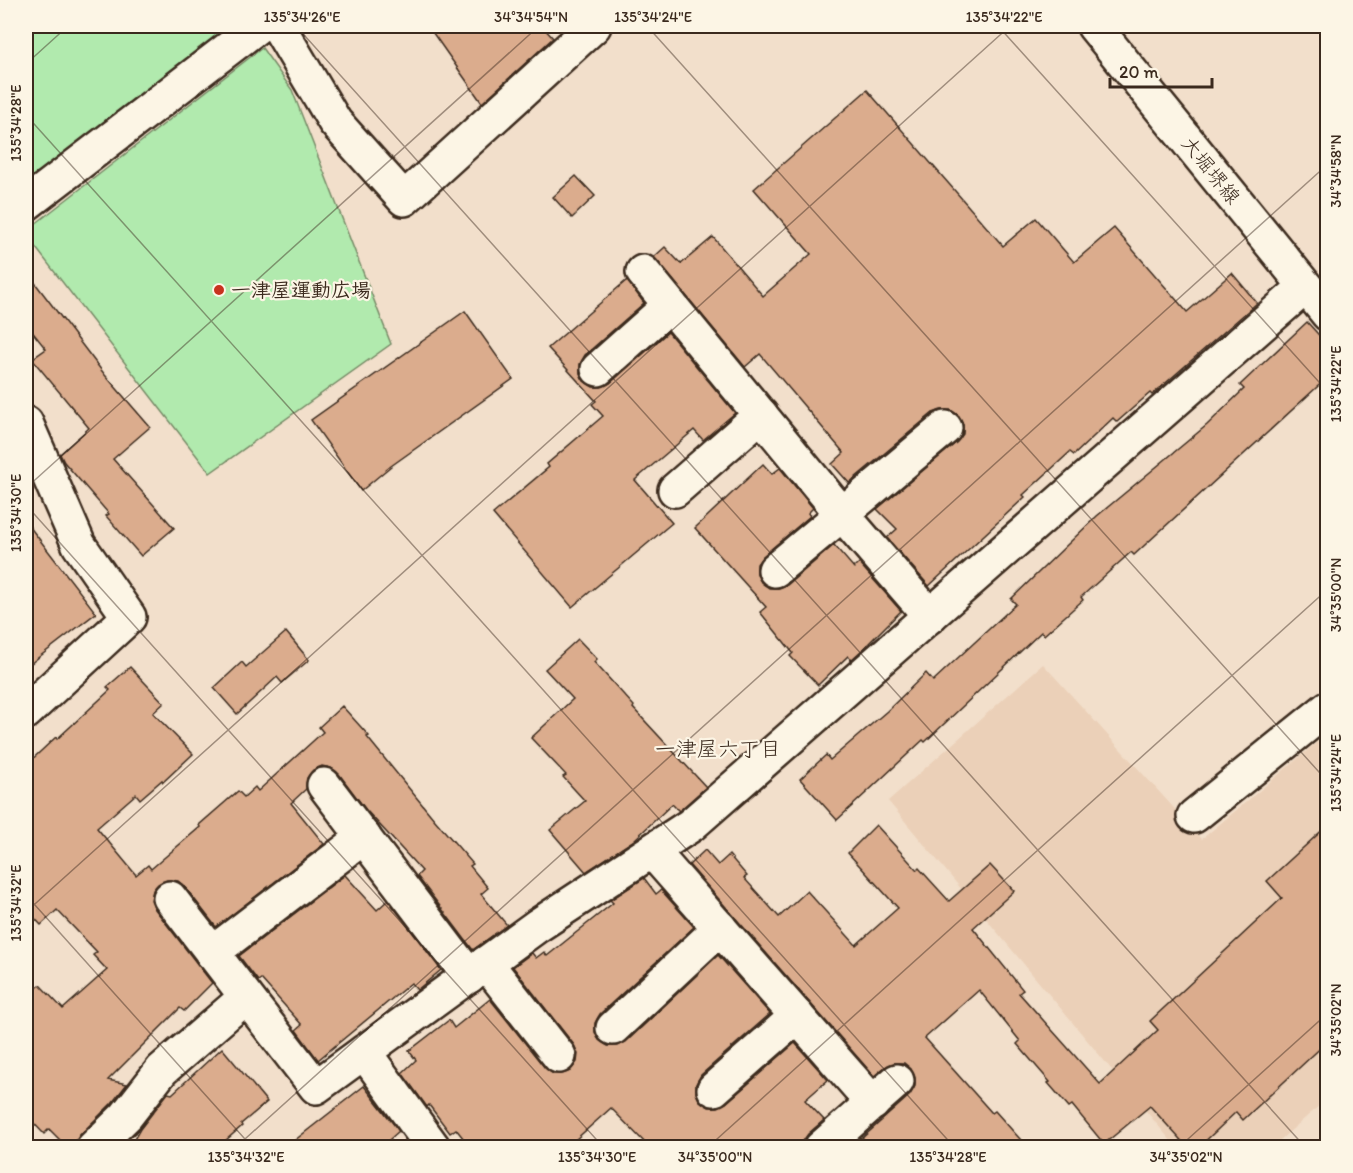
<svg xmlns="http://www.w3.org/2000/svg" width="1353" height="1173" viewBox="0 0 1353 1173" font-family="Itim,'Klee One',sans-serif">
<rect width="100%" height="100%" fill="#f2dfcb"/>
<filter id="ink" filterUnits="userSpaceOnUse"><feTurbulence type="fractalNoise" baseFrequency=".0167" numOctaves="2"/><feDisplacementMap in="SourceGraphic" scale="12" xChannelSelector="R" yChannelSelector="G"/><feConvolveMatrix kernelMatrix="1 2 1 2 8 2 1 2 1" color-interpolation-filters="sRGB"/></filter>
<g filter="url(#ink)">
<path fill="#ebd0b8" d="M 1043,664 L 1202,839 L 1327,734 L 1327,1099 L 1272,1147 L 1176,1147 L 888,801 Z"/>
<g fill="#b1eaae" stroke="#768a66" stroke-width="1.5">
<path d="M 26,26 L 231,26 L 26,186 Z"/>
<path d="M 262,48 L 292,90 L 391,344 L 210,473 L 26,235 L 26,231 Z"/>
</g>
<g fill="#dbac8d" stroke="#3b2a1e" stroke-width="1.5">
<path d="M 428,26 L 542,26 L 553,38 L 482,103 Z"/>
<path d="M 867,90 L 1003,246 L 1036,218 L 1074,262 L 1114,228 L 1187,312 L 1232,273 L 1257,303 L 1152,395 L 1150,393 L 1117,422 L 1113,418 L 1074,455 L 1070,452 L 1023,495 L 1025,497 L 929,586 L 887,538 L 897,529 L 877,509 L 957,442 L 963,434 L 963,425 L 959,416 L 951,410 L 942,410 L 933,413 L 849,483 L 832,464 L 844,453 L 760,354 L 745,367 L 654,257 L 665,247 L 681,264 L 713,237 L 763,296 L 811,254 L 754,189 Z"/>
<path d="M 576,176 L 595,196 L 572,218 L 553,197 Z"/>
<path d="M 26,271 L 105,375 L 150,427 L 113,459 L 174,528 L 141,556 L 106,516 L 109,514 L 64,462 L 60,454 L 89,428 L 32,359 L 46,349 L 26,324 Z"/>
<path d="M 627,280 L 644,303 L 585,355 L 580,364 L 580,373 L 584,381 L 593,387 L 601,387 L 610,383 L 668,332 L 735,413 L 703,440 L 694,430 L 635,480 L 672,523 L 572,607 L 493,514 L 549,467 L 547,464 L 603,416 L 592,404 L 596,401 L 548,348 Z"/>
<path d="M 465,311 L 513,379 L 391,466 L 361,491 L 311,420 Z"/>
<path d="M 1307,322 L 1328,345 L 1328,377 L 1134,555 L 1131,552 L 1081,597 L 1083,600 L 1044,635 L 1041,632 L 925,742 L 923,740 L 837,820 L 800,779 L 826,755 L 830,760 L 887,711 L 926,673 L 933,681 L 1016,604 L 1011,599 L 1097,516 L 1207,425 L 1244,389 L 1240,385 Z"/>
<path d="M 763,464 L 772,474 L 780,468 L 813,508 L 808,513 L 810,516 L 763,556 L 757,564 L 757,573 L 761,582 L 769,588 L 778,588 L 787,585 L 834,545 L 854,568 L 859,563 L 901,611 L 862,650 L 851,660 L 848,656 L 818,685 L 790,656 L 793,653 L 760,612 L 766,607 L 695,528 Z"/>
<path d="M 26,522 L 96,613 L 26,667 Z"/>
<path d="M 286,632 L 309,660 L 282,683 L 277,677 L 237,714 L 214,688 L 242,662 L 246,667 Z"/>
<path d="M 578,639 L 597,659 L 594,662 L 634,706 L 633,708 L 706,787 L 679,811 L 672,804 L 633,841 L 586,872 L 550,830 L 585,801 L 563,777 L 566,775 L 531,738 L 573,699 L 545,669 Z"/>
<path d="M 130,667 L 164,703 L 153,713 L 193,754 L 163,782 L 162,780 L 140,799 L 136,794 L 97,828 L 136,875 L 148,865 L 151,869 L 200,827 L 199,825 L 238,791 L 244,797 L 255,787 L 258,791 L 323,732 L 319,727 L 342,706 L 369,736 L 367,737 L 434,819 L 473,864 L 470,866 L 488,888 L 481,894 L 507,925 L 473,950 L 417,876 L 422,871 L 366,810 L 339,774 L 331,768 L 322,766 L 313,770 L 307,778 L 306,789 L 291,803 L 324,844 L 216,927 L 185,887 L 178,881 L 167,880 L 158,884 L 153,890 L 151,900 L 155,909 L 212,983 L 184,1011 L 180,1008 L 108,1080 L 127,1084 L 112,1103 L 80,1135 L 75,1146 L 68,1148 L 49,1129 L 44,1134 L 26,1115 L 26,998 L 40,985 L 63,1009 L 107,970 L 93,955 L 97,952 L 57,910 L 41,925 L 26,909 L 26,765 L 56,737 L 57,739 L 110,690 L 107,687 Z"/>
<path d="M 876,825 L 917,870 L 919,868 L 949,901 L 990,865 L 1014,891 L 973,928 L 1023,990 L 1019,993 L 1100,1084 L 1158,1030 L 1150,1021 L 1282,898 L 1267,881 L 1328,825 L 1328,1041 L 1243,1120 L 1236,1112 L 1198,1148 L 1188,1148 L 1150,1106 L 1104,1144 L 1072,1105 L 1069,1107 L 1048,1083 L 1050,1082 L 1017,1044 L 1020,1041 L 979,990 L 925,1038 L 992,1113 L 995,1111 L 1028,1148 L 851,1148 L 910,1095 L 915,1086 L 915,1078 L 911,1069 L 904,1063 L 894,1063 L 885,1067 L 874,1076 L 689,865 L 705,850 L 718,865 L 729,855 L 747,876 L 744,878 L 779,917 L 807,891 L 856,945 L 898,908 L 848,853 Z"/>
<path d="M 345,875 L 377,910 L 388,900 L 441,970 L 417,990 L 411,983 L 318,1060 L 296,1030 L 302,1025 L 261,979 L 258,981 L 239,956 Z"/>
<path d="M 644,878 L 656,894 L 661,890 L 694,927 L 600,1014 L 595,1023 L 595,1032 L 599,1040 L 608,1046 L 618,1046 L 626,1042 L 718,955 L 770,1014 L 701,1075 L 696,1084 L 696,1093 L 700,1101 L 709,1107 L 718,1107 L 726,1103 L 795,1043 L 828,1080 L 805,1100 L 824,1120 L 808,1134 L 803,1141 L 803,1148 L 650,1148 L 611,1108 L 566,1148 L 471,1148 L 456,1129 L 450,1133 L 429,1105 L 427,1107 L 402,1073 L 416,1060 L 409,1051 L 449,1020 L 454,1028 L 490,999 L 545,1068 L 553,1074 L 562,1074 L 570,1071 L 577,1062 L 578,1054 L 574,1045 L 513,967 L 532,953 L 536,958 L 544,952 L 547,956 L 613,903 L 610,900 Z"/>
<path d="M 222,1048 L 267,1102 L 241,1124 L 242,1126 L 217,1148 L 129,1148 L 140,1129 L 168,1093 L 172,1094 Z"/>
<path d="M 364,1086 L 399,1131 L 380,1148 L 285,1148 Z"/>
</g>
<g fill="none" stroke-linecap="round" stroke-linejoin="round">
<defs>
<g id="street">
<path d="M 278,26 L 335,122 L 404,199 L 594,26"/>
<path d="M 26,204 L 258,26"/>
<path d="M 643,272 L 842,514 L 930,616"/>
<path d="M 598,369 L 670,305"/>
<path d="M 26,423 L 79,545 L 129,617 L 26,712"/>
<path d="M 675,490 L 761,415"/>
<path d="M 775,570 L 945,428"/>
<path d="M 324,785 L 469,976"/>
<path d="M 1194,816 L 1328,708"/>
<path d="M 652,851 L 873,1103"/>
<path d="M 170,898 L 316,1087 L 537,926 L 691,825 L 1305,287"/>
<path d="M 212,953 L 364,837"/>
<path d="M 486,963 L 559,1056"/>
<path d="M 613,1028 L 720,928"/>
<path d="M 364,1052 L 433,1147"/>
<path d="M 714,1089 L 797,1016"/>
<path d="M 93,1148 L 126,1116 L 162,1070 L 246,997"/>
<path d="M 821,1148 L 897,1081"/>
</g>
<path id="secondary" d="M 1094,26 L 1328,314"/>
</defs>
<use href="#street" stroke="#3b2a1e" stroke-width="38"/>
<use href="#secondary" stroke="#3b2a1e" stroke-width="38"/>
<use href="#street" stroke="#fcf5e5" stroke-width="33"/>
<use href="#secondary" stroke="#fcf5e5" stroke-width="33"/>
</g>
</g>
<path fill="none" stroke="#3b2a1e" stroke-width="1.5" stroke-opacity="0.45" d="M 296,26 L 1306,1148M 647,26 L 1328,782M 998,26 L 1328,392M 26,64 L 68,26M 26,115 L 955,1148M 26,488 L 539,26M 26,505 L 604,1148M 26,895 L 253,1148M 26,912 L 1010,26M 235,1148 L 1328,164M 707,1148 L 1328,589M 1178,1148 L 1328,1013"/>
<circle fill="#c8321e" stroke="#fcf5e5" stroke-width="2" cx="219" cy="290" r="6"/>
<g text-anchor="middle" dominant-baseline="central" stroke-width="4.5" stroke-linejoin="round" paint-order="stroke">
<g font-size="20" fill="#3b2a1e" stroke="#fcf5e5">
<text transform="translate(1211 170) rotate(51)">大堀堺線</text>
</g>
<g font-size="20" font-weight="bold" fill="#3b2a1e" stroke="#fcf5e5" text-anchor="start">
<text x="231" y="290">一津屋運動広場</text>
</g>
<g font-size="21" fill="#3b2a1e" stroke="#fcf5e5">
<text x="718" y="748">一津屋六丁目</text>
</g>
</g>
<rect width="1353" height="1173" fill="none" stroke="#fcf5e5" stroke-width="66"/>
<path d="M1110 78v9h102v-9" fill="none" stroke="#3b2a1e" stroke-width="3"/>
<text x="1119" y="78" font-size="18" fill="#3b2a1e" stroke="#fcf5e5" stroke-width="4.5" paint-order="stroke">20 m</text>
<rect x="33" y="33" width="1287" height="1107" fill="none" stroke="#3b2a1e" stroke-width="2"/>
<g font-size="15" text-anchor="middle" fill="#3b2a1e">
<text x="302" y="22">135°34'26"E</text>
<text x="531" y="22">34°34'54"N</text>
<text x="653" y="22">135°34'24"E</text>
<text x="1004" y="22">135°34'22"E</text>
<text transform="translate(16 123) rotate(-90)" y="5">135°34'28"E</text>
<text transform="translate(1336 171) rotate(-90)" y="5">34°34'58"N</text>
<text transform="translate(1336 384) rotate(-90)" y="5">135°34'22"E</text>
<text transform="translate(16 513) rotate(-90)" y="5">135°34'30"E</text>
<text transform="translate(1336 595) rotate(-90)" y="5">34°35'00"N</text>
<text transform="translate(1336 773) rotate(-90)" y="5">135°34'24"E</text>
<text transform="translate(16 903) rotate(-90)" y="5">135°34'32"E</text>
<text transform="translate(1336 1020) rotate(-90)" y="5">34°35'02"N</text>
<text x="246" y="1162">135°34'32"E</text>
<text x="597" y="1162">135°34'30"E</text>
<text x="715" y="1162">34°35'00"N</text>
<text x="948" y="1162">135°34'28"E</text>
<text x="1186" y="1162">34°35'02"N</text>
</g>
</svg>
